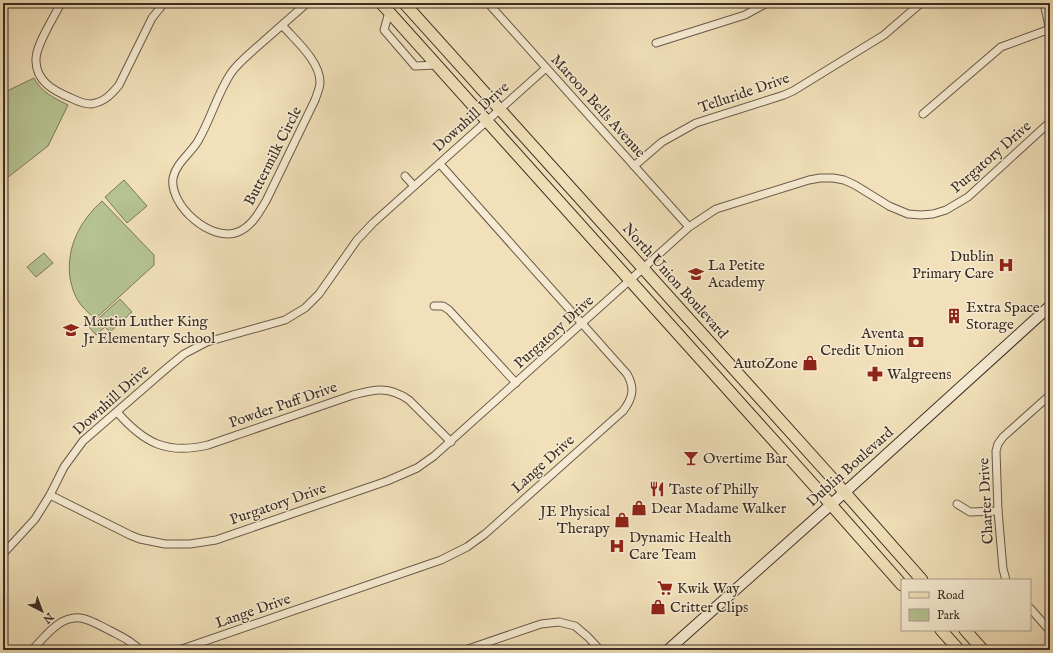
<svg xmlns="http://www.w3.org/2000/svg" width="1053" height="653" viewBox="0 0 1053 653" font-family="'IM FELL English',serif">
<rect width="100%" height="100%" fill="#f1e0b9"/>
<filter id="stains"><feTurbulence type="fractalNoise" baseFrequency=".005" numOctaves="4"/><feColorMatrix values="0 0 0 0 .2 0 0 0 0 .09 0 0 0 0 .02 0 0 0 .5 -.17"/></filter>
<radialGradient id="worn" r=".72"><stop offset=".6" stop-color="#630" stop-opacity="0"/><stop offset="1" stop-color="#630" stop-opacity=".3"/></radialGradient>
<g fill="#b6c392" stroke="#79785b">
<path d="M 34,78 C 41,92 54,98 68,105 L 48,146 L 3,181 L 3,93 Z"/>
<path d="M 124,180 L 147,206 L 127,223 L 105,197 Z"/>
<path d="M 102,201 L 154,255 L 154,265 L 95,319 C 91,315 86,311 82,306 C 75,298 72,288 70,278 C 66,247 80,221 102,201 Z"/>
<path d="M 44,253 L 53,263 L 36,277 L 27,267 Z"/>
<path d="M 120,299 L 132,312 L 110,332 L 105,327 L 96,335 L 89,327 Z"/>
</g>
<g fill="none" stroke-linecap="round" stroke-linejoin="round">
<defs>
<g id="minor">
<path d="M 61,3 C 54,17 36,45 36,59 C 35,81 54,91 71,98 C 77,101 84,104 91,104 C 104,102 111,95 119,85 L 152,18 L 164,3"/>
<path d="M 488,3 L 689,227"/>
<path d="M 389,12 L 384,30 L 415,66 L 436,65"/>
<path d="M 282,25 C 295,40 320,61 320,82 C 320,88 317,94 315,100 L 266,201 C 259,213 251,227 238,232 C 212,243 169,206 173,178 C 176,163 191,153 198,141 C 211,119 217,94 231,73 C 238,63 248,55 257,47 C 274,32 290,18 307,3"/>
<path d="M 656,43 L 745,15 L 767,3"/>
<path d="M 923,114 L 1001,47 L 1050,29"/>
<path d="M 634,166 L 662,142 L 696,123 L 784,95 L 793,91 L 884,35 L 921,3"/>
<path d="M 405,176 L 414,186"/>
<path d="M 434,306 L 443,306 L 449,310 L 516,383"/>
<path d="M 117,412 C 144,443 167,455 208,445 L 353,395 C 375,389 389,386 409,400 L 451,442"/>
<path d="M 50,495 L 130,535 L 140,539 L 165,544 L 190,544 L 216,540 L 387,481 L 417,468 L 434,456 L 689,227 L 716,209 L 809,180 L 820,178 L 833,178 L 844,180 L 855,185 L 889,206 L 908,214 L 921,215 L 933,214 L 946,210 L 968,197 L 1050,122"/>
<path d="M 957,504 L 970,512 L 998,511"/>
<path d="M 3,554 L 35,519 L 50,495 L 64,467 L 83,441 L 167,368 L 184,354 L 207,342 L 285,320 L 305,308 L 319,294 L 357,240 L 373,223 L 546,68"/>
<path d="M 1006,580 L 1003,569 L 998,511 L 996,451 L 998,444 L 1003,437 L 1050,395"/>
<path d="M 1030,608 L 1050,631"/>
<path d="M 32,650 C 45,637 59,616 80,618 C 90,619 100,626 109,630 C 120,636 131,640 140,650"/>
<path d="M 179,650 L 441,560 L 467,547 L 485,534 L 623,411 C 633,398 635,388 627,374 L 440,164"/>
<path d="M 465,650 L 541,624 L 559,622 L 575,626 L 588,637 L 600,650"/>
</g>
<path id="tertiary" d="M 1045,3 L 1050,26"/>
<path id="secondary" d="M 668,650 L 855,483 L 1050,306"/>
<g id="primary">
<path d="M 381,3 L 819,491 L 902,585"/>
<path d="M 404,3 L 832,478 L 922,580"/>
<path d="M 941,630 L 959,650"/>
<path d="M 965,630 L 983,650"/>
</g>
</defs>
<use href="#minor" stroke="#695a49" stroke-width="9"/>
<use href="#tertiary" stroke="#695a49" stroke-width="11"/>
<use href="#secondary" stroke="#3c2d24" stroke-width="12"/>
<use href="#primary" stroke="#3c2d24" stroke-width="13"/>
<use href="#minor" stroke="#f6ebd2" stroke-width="7"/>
<use href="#tertiary" stroke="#f6ebd2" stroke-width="9"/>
<use href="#secondary" stroke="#f6ebd2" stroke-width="10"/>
<use href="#primary" stroke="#f1e0b9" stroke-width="11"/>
</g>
<defs>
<symbol id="hospital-bare" viewBox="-9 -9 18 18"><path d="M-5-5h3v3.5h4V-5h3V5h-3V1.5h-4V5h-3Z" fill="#8f2418" stroke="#f6ebd2" stroke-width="2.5" paint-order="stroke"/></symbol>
<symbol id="school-bare" viewBox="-9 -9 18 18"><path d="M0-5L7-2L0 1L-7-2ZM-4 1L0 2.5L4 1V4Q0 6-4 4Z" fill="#8f2418" stroke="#f6ebd2" stroke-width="2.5" paint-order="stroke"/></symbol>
<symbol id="building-bare" viewBox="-9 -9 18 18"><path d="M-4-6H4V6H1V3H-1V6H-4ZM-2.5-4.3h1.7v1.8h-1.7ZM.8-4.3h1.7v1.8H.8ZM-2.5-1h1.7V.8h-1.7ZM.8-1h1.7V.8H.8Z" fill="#8f2418" stroke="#f6ebd2" stroke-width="2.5" paint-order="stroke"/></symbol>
<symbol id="bank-bare" viewBox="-9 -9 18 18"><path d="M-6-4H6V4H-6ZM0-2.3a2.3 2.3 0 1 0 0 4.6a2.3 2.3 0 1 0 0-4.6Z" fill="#8f2418" stroke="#f6ebd2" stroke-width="2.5" paint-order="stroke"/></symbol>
<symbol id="shop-bare" viewBox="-9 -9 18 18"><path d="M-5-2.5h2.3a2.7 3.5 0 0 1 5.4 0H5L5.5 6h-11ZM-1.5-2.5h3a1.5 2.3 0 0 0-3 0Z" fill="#8f2418" stroke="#f6ebd2" stroke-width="2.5" paint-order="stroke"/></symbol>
<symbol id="pharmacy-bare" viewBox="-9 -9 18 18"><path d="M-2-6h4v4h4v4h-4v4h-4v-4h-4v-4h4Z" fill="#8f2418" stroke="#f6ebd2" stroke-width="2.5" paint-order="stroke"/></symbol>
<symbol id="bar-bare" viewBox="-9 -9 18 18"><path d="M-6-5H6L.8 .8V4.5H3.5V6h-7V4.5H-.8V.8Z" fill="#8f2418" stroke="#f6ebd2" stroke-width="2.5" paint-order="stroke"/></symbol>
<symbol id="restaurant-bare" viewBox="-9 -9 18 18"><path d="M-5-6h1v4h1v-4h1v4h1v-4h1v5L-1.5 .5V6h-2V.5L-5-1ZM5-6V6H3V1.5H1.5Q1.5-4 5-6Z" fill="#8f2418" stroke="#f6ebd2" stroke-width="2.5" paint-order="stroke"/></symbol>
<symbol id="supermarket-bare" viewBox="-9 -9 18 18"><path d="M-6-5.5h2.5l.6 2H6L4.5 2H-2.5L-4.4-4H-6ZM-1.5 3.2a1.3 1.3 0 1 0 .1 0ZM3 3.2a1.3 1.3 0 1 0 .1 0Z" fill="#8f2418" stroke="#f6ebd2" stroke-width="2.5" paint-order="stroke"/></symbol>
</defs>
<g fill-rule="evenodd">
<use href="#hospital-bare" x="995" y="254" width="22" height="22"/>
<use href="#school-bare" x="685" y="263" width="22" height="22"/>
<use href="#building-bare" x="943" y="305" width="22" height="22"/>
<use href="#school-bare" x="60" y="319" width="22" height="22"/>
<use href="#bank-bare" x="905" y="331" width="22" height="22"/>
<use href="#shop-bare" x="799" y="352" width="22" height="22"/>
<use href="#pharmacy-bare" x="864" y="363" width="22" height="22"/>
<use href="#bar-bare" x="680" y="447" width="22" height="22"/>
<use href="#restaurant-bare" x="646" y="478" width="22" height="22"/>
<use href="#shop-bare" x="628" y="497" width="22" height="22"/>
<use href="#shop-bare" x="611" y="509" width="22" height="22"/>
<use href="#hospital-bare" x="606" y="535" width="22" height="22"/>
<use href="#supermarket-bare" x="654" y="577" width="22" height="22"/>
<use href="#shop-bare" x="647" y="596" width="22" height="22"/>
</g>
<g text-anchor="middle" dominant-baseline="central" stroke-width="3" stroke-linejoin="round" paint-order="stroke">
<g font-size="15" fill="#3c2d24" stroke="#f6ebd2">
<text transform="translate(744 93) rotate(-19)">Telluride Drive</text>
<text transform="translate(598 106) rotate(48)">Maroon Bells Avenue</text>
<text transform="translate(471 117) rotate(-42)">Downhill Drive</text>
<text transform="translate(273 156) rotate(-63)">Buttermilk Circle</text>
<text transform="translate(991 157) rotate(-41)">Purgatory Drive</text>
<text transform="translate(675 281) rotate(48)">North Union Boulevard</text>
<text transform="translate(554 332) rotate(-42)">Purgatory Drive</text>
<text transform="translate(111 400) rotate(-42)">Downhill Drive</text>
<text transform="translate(283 405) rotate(-19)">Powder Puff Drive</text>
<text transform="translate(543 464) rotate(-42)">Lange Drive</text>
<text transform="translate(850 467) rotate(-42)">Dublin Boulevard</text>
<text transform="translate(986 501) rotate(-93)">Charter Drive</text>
<text transform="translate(278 504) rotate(-19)">Purgatory Drive</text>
<text transform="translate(253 611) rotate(-19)">Lange Drive</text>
</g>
<g font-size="15" fill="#3c2d24" stroke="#f6ebd2" text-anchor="start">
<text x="994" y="256" text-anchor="end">Dublin<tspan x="994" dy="17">Primary Care</tspan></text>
<text x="708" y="265">La Petite<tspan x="708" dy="17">Academy</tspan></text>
<text x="966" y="307">Extra Space<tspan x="966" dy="17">Storage</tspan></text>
<text x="83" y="321">Martin Luther King<tspan x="83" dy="17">Jr Elementary School</tspan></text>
<text x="904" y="333" text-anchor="end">Aventa<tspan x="904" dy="17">Credit Union</tspan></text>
<text x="798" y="363" text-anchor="end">AutoZone</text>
<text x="887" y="374">Walgreens</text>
<text x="703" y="458">Overtime Bar</text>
<text x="669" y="489">Taste of Philly</text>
<text x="651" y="508">Dear Madame Walker</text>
<text x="610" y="511" text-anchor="end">JE Physical<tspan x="610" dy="17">Therapy</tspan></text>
<text x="629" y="537">Dynamic Health<tspan x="629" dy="17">Care Team</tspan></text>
<text x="677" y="588">Kwik Way</text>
<text x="670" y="607">Critter Clips</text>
</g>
</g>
<rect width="1053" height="653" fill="none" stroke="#f1e0b9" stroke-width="16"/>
<rect x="4" y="4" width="1045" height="645" fill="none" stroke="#3c2d24" stroke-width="2"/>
<rect x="8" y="8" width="1037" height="637" fill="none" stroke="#3c2d24"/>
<rect x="901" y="579" width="130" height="52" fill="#f6ebd2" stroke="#ac9f8c"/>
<rect x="909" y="592" width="20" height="6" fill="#f1e0b9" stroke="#ac9f8c"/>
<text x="937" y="599" font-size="12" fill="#3c2d24">Road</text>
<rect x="909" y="609" width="20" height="12" fill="#b6c392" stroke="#ac9f8c"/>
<text x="937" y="619" font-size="12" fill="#3c2d24">Park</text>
<g transform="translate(42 611) rotate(138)" stroke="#f6ebd2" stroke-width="3" paint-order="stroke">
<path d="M0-3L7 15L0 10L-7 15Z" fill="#3c2d24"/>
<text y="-6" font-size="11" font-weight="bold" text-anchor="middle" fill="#3c2d24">N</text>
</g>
<rect width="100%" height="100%" filter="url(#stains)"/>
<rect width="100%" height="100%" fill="url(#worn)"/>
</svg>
